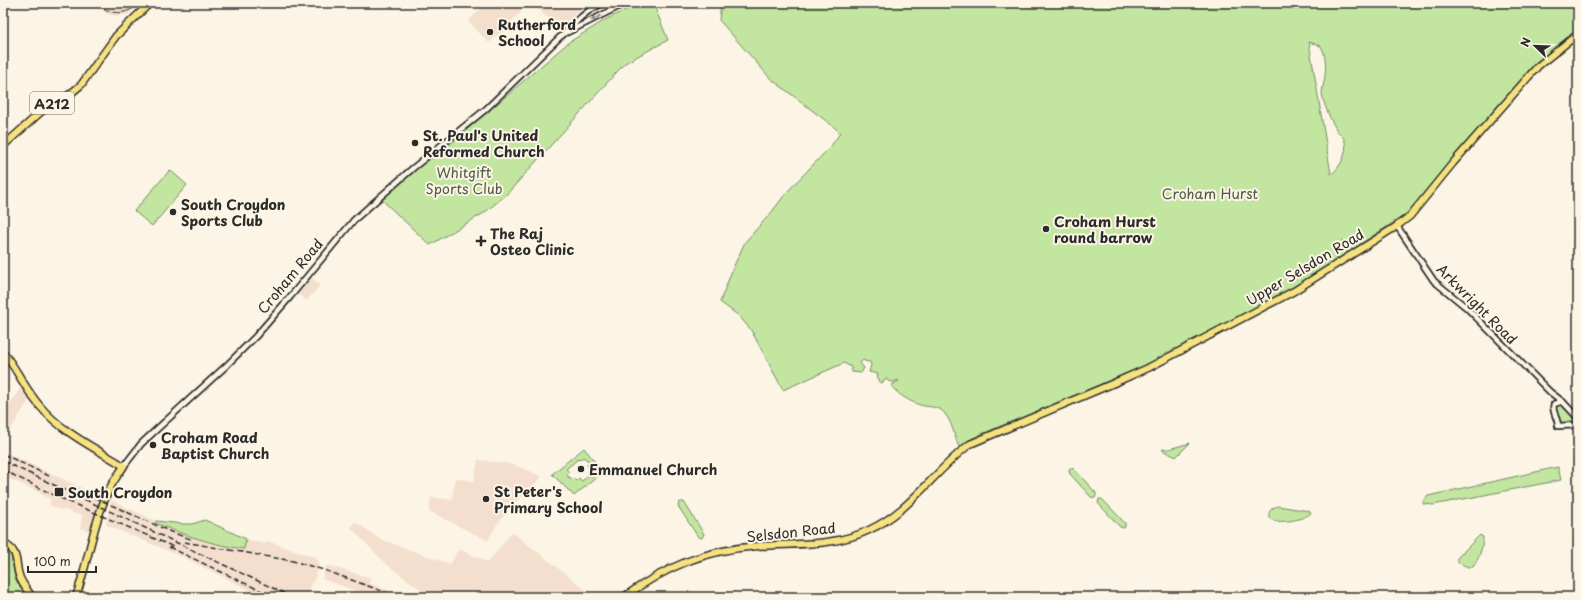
<svg xmlns="http://www.w3.org/2000/svg" width="1581" height="600" viewBox="0 0 1581 600" font-family="'Playpen Sans',sans-serif">
<rect width="100%" height="100%" fill="#fcf5e5"/>
<filter id="ink" filterUnits="userSpaceOnUse"><feTurbulence type="fractalNoise" baseFrequency=".025" numOctaves="2"/><feDisplacementMap in="SourceGraphic" scale="8" xChannelSelector="R" yChannelSelector="G"/><feConvolveMatrix kernelMatrix="1 2 1 2 8 2 1 2 1" color-interpolation-filters="sRGB"/></filter>
<g filter="url(#ink)">
<g fill="#f4dfce">
<path d="M 95,3 L 104,3 L 116,9 L 124,7 L 132,3 L 141,3 L 129,14 L 117,16 L 108,14 L 100,8 Z"/>
<path d="M 487,3 L 518,3 L 524,9 L 489,43 L 468,21 Z"/>
<path d="M 532,3 L 586,3 L 560,30 Z"/>
<path d="M 312,278 L 320,285 L 307,301 L 298,294 Z"/>
<path d="M 21,387 L 29,400 L 3,442 L 3,414 Z"/>
<path d="M 3,451 L 101,497 L 90,532 L 80,528 L 82,515 L 72,513 L 63,509 L 62,511 L 49,505 L 51,500 L 34,490 L 3,476 Z"/>
<path d="M 478,460 L 510,464 L 526,469 L 542,477 L 513,505 L 496,526 L 488,541 L 429,511 L 431,497 L 452,500 L 455,478 L 474,481 Z"/>
<path d="M 111,500 L 156,521 L 184,524 L 244,549 L 246,539 L 266,544 L 267,541 L 317,558 L 319,563 L 317,573 L 306,597 L 264,597 L 183,557 L 106,525 Z"/>
<path d="M 354,521 L 380,539 L 450,564 L 459,549 L 488,562 L 512,532 L 595,597 L 431,597 L 386,564 L 351,528 Z"/>
<path d="M 327,565 L 371,578 L 369,583 L 406,597 L 372,597 L 322,579 Z"/>
</g>
<g fill="#c2e6a0" stroke="#768866" fill-rule="evenodd">
<path d="M 640,3 L 653,3 L 668,40 L 625,63 L 506,195 L 484,213 L 430,245 L 382,200 L 418,168 L 455,140 L 569,42 L 607,19 Z"/>
<path d="M 721,3 L 1578,3 L 1578,29 L 1537,62 L 1495,109 L 1409,212 L 1347,253 L 1342,240 L 1344,255 L 1305,281 L 1140,368 L 984,433 L 973,438 L 960,447 L 958,445 C 954,435 952,422 945,414 C 939,405 929,408 920,405 C 909,401 900,396 892,387 L 893,384 L 899,381 L 898,380 L 893,382 L 888,381 L 886,378 L 884,382 L 880,383 L 879,379 L 877,377 L 878,374 L 869,372 L 871,365 L 869,361 L 867,362 L 863,360 L 860,363 L 864,368 L 861,373 L 852,372 L 851,367 L 844,363 L 783,390 L 751,330 L 739,316 L 720,302 L 733,268 L 745,242 L 771,213 L 787,192 L 831,146 L 840,133 L 834,127 L 770,78 L 719,20 ZM 1309,42 L 1321,46 C 1327,57 1326,70 1324,82 C 1323,87 1321,93 1323,98 C 1325,108 1331,120 1336,129 C 1339,134 1344,136 1345,142 C 1348,152 1340,169 1331,174 Z"/>
<path d="M 170,170 L 187,185 L 152,226 L 134,211 Z"/>
<path d="M 1561,404 L 1576,418 C 1575,425 1567,425 1561,423 L 1554,406 Z"/>
<path d="M 1190,443 L 1176,457 L 1162,450 L 1163,449 L 1169,449 Z"/>
<path d="M 584,448 L 603,472 L 574,496 L 552,474 ZM 583,457 L 590,462 L 587,465 L 590,469 L 593,465 L 596,469 L 593,472 L 594,474 L 591,476 L 590,474 L 582,481 L 579,478 L 576,481 L 574,478 L 572,480 L 570,477 L 569,478 L 567,474 L 569,472 L 566,469 L 578,459 L 579,460 Z"/>
<path d="M 1558,467 L 1561,480 L 1433,505 L 1423,504 L 1423,502 L 1428,496 Z"/>
<path d="M 1070,468 L 1074,469 L 1096,493 L 1096,496 L 1095,498 L 1091,497 L 1070,474 L 1069,471 Z"/>
<path d="M 1099,499 L 1102,499 L 1125,523 L 1125,527 L 1123,528 L 1120,527 L 1098,503 Z"/>
<path d="M 681,502 L 684,502 L 704,534 L 702,538 L 698,537 L 678,506 L 679,503 Z"/>
<path d="M 1278,506 L 1309,511 L 1311,513 C 1304,520 1276,525 1269,518 C 1268,511 1271,508 1278,506 Z"/>
<path d="M 205,520 L 246,539 L 244,549 C 213,545 184,535 155,523 L 156,521 L 184,524 L 192,524 Z"/>
<path d="M 1480,535 L 1483,537 C 1483,547 1479,559 1473,567 L 1468,567 L 1457,562 L 1457,558 Z"/>
<path d="M 3,549 L 11,556 L 15,578 L 23,592 L 17,597 L 3,597 Z"/>
</g>
<g fill="none" stroke-linecap="round" stroke-linejoin="round">
<defs>
<g id="minor">
<path d="M 568,32 L 626,3"/>
<path d="M 1397,226 L 1434,281 L 1467,308 L 1550,392 L 1563,402"/>
<path d="M 1578,418 L 1563,402 L 1560,402 L 1554,404 C 1551,411 1558,418 1558,426 L 1578,425"/>
<path d="M 124,466 L 141,444 L 157,429 L 226,366 L 256,336 L 290,297 L 354,220 L 413,168 L 486,109 L 560,37 C 566,33 569,29 574,24 C 582,15 592,8 603,3"/>
</g>
<g id="major">
<path d="M 3,146 L 42,111 L 70,94 L 81,85 L 116,36 L 150,3"/>
<path d="M 3,352 C 17,369 25,389 39,405 C 61,432 95,448 124,466 C 119,474 113,481 109,490 C 93,523 88,562 76,597"/>
<path d="M 3,543 C 21,552 14,563 20,578 C 23,585 28,591 32,597"/>
<path d="M 624,597 C 667,566 705,550 758,546 C 796,543 834,547 869,530 C 911,511 934,471 970,444 L 1114,383 L 1148,368 L 1294,291 L 1397,226 L 1410,216 L 1453,163 L 1538,66 L 1578,34"/>
</g>
</defs>
<use href="#minor" stroke="#2b2b2b" stroke-width="8"/>
<use href="#major" stroke="#2b2b2b" stroke-width="9"/>
<use href="#minor" stroke="#fcf5e5" stroke-width="4.5"/>
<use href="#major" stroke="#f7e281" stroke-width="6"/>
<path stroke="#2b2b2b" stroke-width="1" d="M 97,3 C 110,16 127,16 139,3"/>
<g stroke="#2b2b2b" stroke-width="1.5" stroke-dasharray="6 3" stroke-linecap="butt">
<path d="M 3,454 L 49,476"/>
<path d="M 3,461 L 292,597"/>
<path d="M 3,470 L 58,497 L 174,547"/>
<path d="M 78,490 L 171,532 L 193,540"/>
<path d="M 184,542 L 293,561 L 327,571 L 398,597"/>
<path d="M 169,547 L 274,597"/>
</g>
</g>
<defs><path id="oneway-solid" d="M-6-.8H1V-3.2L6.5 0L1 3.2V.8H-6Z"/></defs>
<use fill="#949088" href="#oneway-solid" transform="translate(596 18) rotate(152)"/>
</g>
<g fill="#2b2b2b" stroke="#fcf5e5" stroke-width="1.5">
<circle cx="490" cy="32" r="4"/>
<circle cx="415" cy="143" r="4"/>
<circle cx="173" cy="212" r="4"/>
<circle cx="1046" cy="229" r="4"/>
<path d="M479 235h4v4h4v4h-4v4h-4v-4h-4v-4h4z"/>
<circle cx="153" cy="445" r="4"/>
<circle cx="581" cy="469" r="4"/>
<rect x="54" y="487" width="10" height="10" rx="2"/>
<circle cx="486" cy="499" r="4"/>
</g>
<g text-anchor="middle" dominant-baseline="central" stroke-width="4" stroke-linejoin="round" paint-order="stroke">
<rect fill="#fcf5e5" stroke="#6a6863" stroke-width="1" x="30" y="92" width="44" height="22" rx="3"/>
<g font-size="13" font-weight="bold" fill="#2b2b2b">
<text x="52" y="103">A212</text>
</g>
<g font-size="14" font-weight="bold" fill="#2b2b2b" stroke="#fcf5e5" text-anchor="start">
<text x="498" y="24">Rutherford<tspan x="498" dy="16">School</tspan></text>
<text x="423" y="135">St. Paul's United<tspan x="423" dy="16">Reformed Church</tspan></text>
<text x="181" y="204">South Croydon<tspan x="181" dy="16">Sports Club</tspan></text>
<text x="1054" y="221">Croham Hurst<tspan x="1054" dy="16">round barrow</tspan></text>
<text x="490" y="233">The Raj<tspan x="490" dy="16">Osteo Clinic</tspan></text>
<text x="161" y="437">Croham Road<tspan x="161" dy="16">Baptist Church</tspan></text>
<text x="589" y="469">Emmanuel Church</text>
<text x="494" y="491">St Peter's<tspan x="494" dy="16">Primary School</tspan></text>
<text x="68" y="492">South Croydon</text>
</g>
<g font-size="14" fill="#515a48" stroke="#fcf5e5">
<text x="464" y="172">Whitgift<tspan x="464" dy="16">Sports Club</tspan></text>
<text x="1210" y="193">Croham Hurst</text>
</g>
<g font-size="14" fill="#2b2b2b" stroke="#fcf5e5">
<text transform="translate(1305 267) rotate(-31)">Upper Selsdon Road</text>
<text transform="translate(290 276) rotate(-50)">Croham Road</text>
<text transform="translate(1477 304) rotate(45)">Arkwright Road</text>
<text transform="translate(791 532) rotate(-6)">Selsdon Road</text>
</g>
</g>
<rect width="1581" height="600" fill="none" stroke="#fcf5e5" stroke-width="16"/>
<rect x="8" y="8" width="1565" height="584" fill="none" stroke="#2b2b2b" stroke-width="1.5" filter="url(#ink)"/>
<g transform="translate(1535 46) rotate(293)" stroke="#fcf5e5" stroke-width="3" paint-order="stroke">
<path d="M0-3L7 15L0 10L-7 15Z" fill="#2b2b2b"/>
<text y="-6" font-size="11" font-weight="bold" text-anchor="middle" fill="#2b2b2b">N</text>
</g>
<path d="M28 566v6h68v-6" fill="none" stroke="#2b2b2b" stroke-width="2"/>
<text x="34" y="566" font-size="12" fill="#2b2b2b" stroke="#fcf5e5" stroke-width="3" paint-order="stroke">100 m</text>
</svg>
